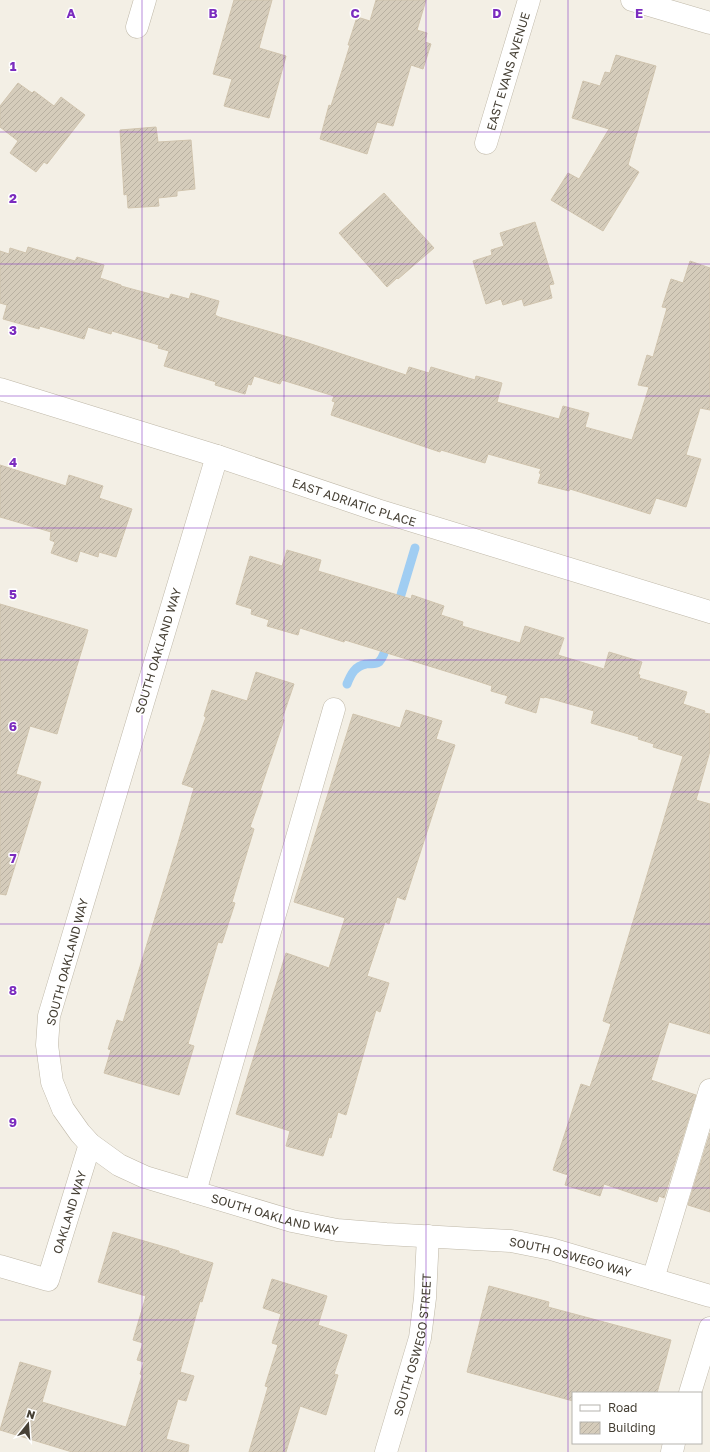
<svg xmlns="http://www.w3.org/2000/svg" width="710" height="1452" viewBox="0 0 710 1452" font-family="'Golos Text',sans-serif">
<defs>
<pattern id="building-hatch" width="6" height="6" patternUnits="userSpaceOnUse"><rect width="6" height="6" fill="#d5ccbb"/><path d="M-1 1l2-2M0 6l6-6M5 7l2-2" fill="none" stroke="#b8b0a1"/></pattern>
</defs>
<rect width="100%" height="100%" fill="#f3efe5"/>
<g fill="none" stroke-linecap="round" stroke-linejoin="round">
<g stroke="#a0cdf2" stroke-width="9">
<path d="M 397,608 L 415,548"/>
<path d="M 347,684 C 351,674 355,666 366,664 C 370,663 375,665 379,662 C 384,657 386,647 387,641"/>
</g>
</g>
<g fill="url(#building-hatch)" stroke="#d0c4ae">
<path d="M 234,0 L 272,0 L 259,48 L 286,56 L 269,118 L 224,106 L 232,79 L 213,74 Z"/>
<path d="M 376,0 L 426,0 L 417,30 L 427,33 L 425,42 L 431,44 L 423,69 L 411,65 L 393,126 L 377,122 L 367,154 L 320,139 L 329,105 L 331,106 L 350,45 L 348,45 L 357,17 L 370,21 Z"/>
<path d="M 616,55 L 656,66 L 628,165 L 639,172 L 603,231 L 551,200 L 568,173 L 579,179 L 609,129 L 572,118 L 583,81 L 600,86 L 605,72 L 610,73 Z"/>
<path d="M 18,83 L 32,93 L 34,91 L 54,106 L 61,97 L 85,115 L 47,164 L 44,162 L 36,172 L 10,153 L 18,141 L 0,127 L 0,106 Z"/>
<path d="M 156,127 L 158,142 L 191,140 L 195,189 L 177,191 L 177,196 L 158,198 L 159,206 L 128,208 L 127,194 L 124,195 L 120,130 Z"/>
<path d="M 384,193 L 434,248 L 398,279 L 397,278 L 387,287 L 339,233 Z"/>
<path d="M 535,222 L 554,284 L 549,285 L 552,298 L 524,306 L 522,299 L 503,305 L 501,299 L 486,304 L 473,261 L 492,255 L 491,250 L 504,246 L 500,233 Z"/>
<path d="M 28,247 L 75,261 L 77,257 L 104,265 L 100,278 L 121,285 L 121,286 L 169,299 L 171,294 L 189,299 L 191,293 L 219,301 L 215,315 L 219,317 L 302,341 L 406,375 L 409,367 L 429,373 L 431,367 L 475,380 L 476,376 L 502,383 L 497,402 L 559,419 L 563,406 L 589,413 L 585,427 L 632,440 L 649,387 L 638,385 L 647,355 L 653,357 L 667,308 L 662,307 L 671,279 L 683,283 L 690,261 L 710,268 L 710,410 L 700,408 L 686,455 L 701,459 L 686,507 L 656,498 L 650,514 L 570,489 L 569,491 L 538,483 L 541,474 L 539,473 L 541,469 L 488,454 L 485,463 L 441,450 L 440,452 L 331,415 L 335,402 L 332,401 L 334,396 L 282,380 L 280,384 L 254,376 L 251,385 L 248,384 L 245,394 L 215,385 L 216,382 L 164,366 L 169,351 L 158,348 L 159,345 L 112,331 L 111,334 L 88,327 L 84,339 L 40,326 L 39,329 L 3,319 L 7,305 L 0,303 L 0,251 L 9,254 L 10,248 L 26,253 Z"/>
<path d="M 0,465 L 66,486 L 69,475 L 103,486 L 99,498 L 132,509 L 116,557 L 99,552 L 98,557 L 80,551 L 77,562 L 51,553 L 55,542 L 50,540 L 51,532 L 0,517 Z"/>
<path d="M 287,550 L 321,560 L 318,571 L 411,599 L 412,595 L 444,606 L 441,615 L 463,622 L 462,626 L 520,643 L 525,626 L 564,638 L 558,655 L 604,669 L 609,652 L 642,662 L 638,674 L 640,675 L 639,678 L 687,692 L 683,704 L 705,711 L 704,713 L 710,714 L 710,751 L 696,800 L 710,804 L 710,1034 L 669,1022 L 651,1080 L 696,1095 L 664,1198 L 659,1196 L 657,1202 L 604,1184 L 600,1196 L 565,1185 L 568,1175 L 553,1170 L 581,1084 L 590,1087 L 611,1024 L 603,1021 L 683,756 L 653,747 L 654,744 L 638,739 L 639,737 L 591,723 L 594,711 L 545,697 L 544,698 L 540,697 L 536,713 L 505,703 L 508,696 L 491,691 L 492,686 L 474,680 L 345,640 L 344,642 L 300,628 L 298,635 L 267,626 L 269,620 L 251,614 L 252,609 L 236,604 L 250,556 L 282,566 Z"/>
<path d="M 0,604 L 88,630 L 76,669 L 57,734 L 30,726 L 16,774 L 41,782 L 6,895 L 0,894 Z"/>
<path d="M 256,672 L 294,684 L 282,719 L 284,720 L 260,791 L 263,791 L 250,827 L 254,829 L 232,902 L 235,903 L 222,943 L 218,942 L 188,1044 L 194,1046 L 179,1095 L 104,1073 L 111,1050 L 108,1049 L 117,1020 L 123,1022 L 178,843 L 194,788 L 182,784 L 206,717 L 204,716 L 212,690 L 247,701 Z"/>
<path d="M 406,710 L 442,721 L 436,739 L 455,745 L 405,900 L 397,897 L 389,924 L 385,922 L 367,976 L 389,983 L 380,1012 L 376,1010 L 346,1115 L 338,1112 L 331,1138 L 329,1137 L 323,1156 L 286,1146 L 290,1131 L 236,1114 L 286,953 L 329,968 L 345,918 L 294,902 L 353,714 L 400,728 Z"/>
<path d="M 710,1133 L 710,1212 L 688,1205 Z"/>
<path d="M 113,1232 L 179,1251 L 179,1253 L 213,1263 L 202,1302 L 200,1301 L 180,1372 L 194,1376 L 186,1401 L 178,1399 L 166,1439 L 189,1445 L 188,1452 L 72,1452 L 0,1430 L 20,1362 L 51,1371 L 42,1402 L 126,1427 L 142,1375 L 140,1374 L 144,1362 L 137,1360 L 143,1343 L 133,1340 L 146,1296 L 98,1282 Z"/>
<path d="M 272,1279 L 327,1296 L 318,1325 L 347,1335 L 334,1374 L 338,1375 L 326,1415 L 300,1406 L 286,1452 L 249,1452 L 268,1387 L 265,1386 L 278,1345 L 272,1343 L 281,1314 L 263,1308 Z"/>
<path d="M 489,1286 L 549,1302 L 548,1307 L 671,1340 L 657,1393 L 573,1393 L 573,1401 L 467,1372 Z"/>
</g>
<g fill="none" stroke-linecap="round" stroke-linejoin="round">
<defs>
<g id="minor">
<path d="M 632,0 L 710,23"/>
<path d="M 137,27 L 145,0"/>
<path id="s1" d="M 486,143 L 529,0"/>
<path id="s2" d="M 0,389 L 217,456 L 377,510 L 710,612"/>
<path id="s3" d="M 217,456 L 49,1016 L 47,1045 L 52,1082 L 63,1109 L 80,1133 L 90,1144 L 119,1165 L 145,1177 L 292,1221 L 337,1230 L 386,1234 L 511,1241 L 551,1249 L 710,1296"/>
<path d="M 195,1192 L 334,709"/>
<path id="s4" d="M 0,1266 L 48,1280 L 90,1144"/>
<path d="M 653,1279 L 710,1090"/>
<path d="M 690,1393 L 710,1328"/>
<path id="s5" d="M 386,1452 L 420,1338 L 425,1298 L 428,1236"/>
<path d="M 672,1452 L 674,1443"/>
</g>
</defs>
<use href="#minor" stroke="#bfb8a8" stroke-width="23"/>
<use href="#minor" stroke="#fff" stroke-width="22"/>
</g>
<path fill="none" stroke="#7b2cbf" stroke-width="1" stroke-opacity="0.55" d="M 142,0 L 142,1452M 284,0 L 284,1452M 426,0 L 426,1452M 568,0 L 568,1452M 0,132 L 710,132M 0,264 L 710,264M 0,396 L 710,396M 0,528 L 710,528M 0,660 L 710,660M 0,792 L 710,792M 0,924 L 710,924M 0,1056 L 710,1056M 0,1188 L 710,1188M 0,1320 L 710,1320"/>
<g text-anchor="middle" dominant-baseline="central" stroke-width="3" stroke-linejoin="round" paint-order="stroke">
<g font-size="12" fill="#464035" stroke="#fff">
<text stroke="none"><textPath href="#s1" startOffset="75">EAST EVANS AVENUE</textPath></text>
<text stroke="none"><textPath href="#s2" startOffset="372">EAST ADRIATIC PLACE</textPath></text>
<text transform="translate(158 651) rotate(-73)">SOUTH OAKLAND WAY</text>
<text transform="translate(67 962) rotate(-75)">SOUTH OAKLAND WAY</text>
<text stroke="none"><textPath href="#s4" startOffset="121">OAKLAND WAY</textPath></text>
<text stroke="none"><textPath href="#s3" startOffset="924">SOUTH OAKLAND WAY</textPath></text>
<text stroke="none"><textPath href="#s3" startOffset="1224">SOUTH OSWEGO WAY</textPath></text>
<text stroke="none"><textPath href="#s5" startOffset="111">SOUTH OSWEGO STREET</textPath></text>
</g>
</g>
<g font-size="13" text-anchor="middle" font-weight="bold" fill="#7b2cbf" stroke="#fff" stroke-width="3" stroke-linejoin="round" paint-order="stroke">
<text x="71" y="18">A</text>
<text x="213" y="18">B</text>
<text x="355" y="18">C</text>
<text x="497" y="18">D</text>
<text x="639" y="18">E</text>
<text x="13" y="71">1</text>
<text x="13" y="203">2</text>
<text x="13" y="335">3</text>
<text x="13" y="467">4</text>
<text x="13" y="599">5</text>
<text x="13" y="731">6</text>
<text x="13" y="863">7</text>
<text x="13" y="995">8</text>
<text x="13" y="1127">9</text>
</g>
<rect x="572" y="1392" width="130" height="52" fill="#ffffff" stroke="#b5b3ae"/>
<rect x="580" y="1405" width="20" height="6" fill="#ffffff" stroke="#b5b3ae"/>
<text x="608" y="1412" font-size="12" fill="#464035">Road</text>
<rect x="580" y="1422" width="20" height="12" fill="url(#building-hatch)" stroke="#b5b3ae"/>
<text x="608" y="1432" font-size="12" fill="#464035">Building</text>
<g transform="translate(28 1424) rotate(17)" stroke="#ffffff" stroke-width="3" paint-order="stroke">
<path d="M0-3L7 15L0 10L-7 15Z" fill="#464035"/>
<text y="-6" font-size="11" font-weight="bold" text-anchor="middle" fill="#464035">N</text>
</g>
</svg>
